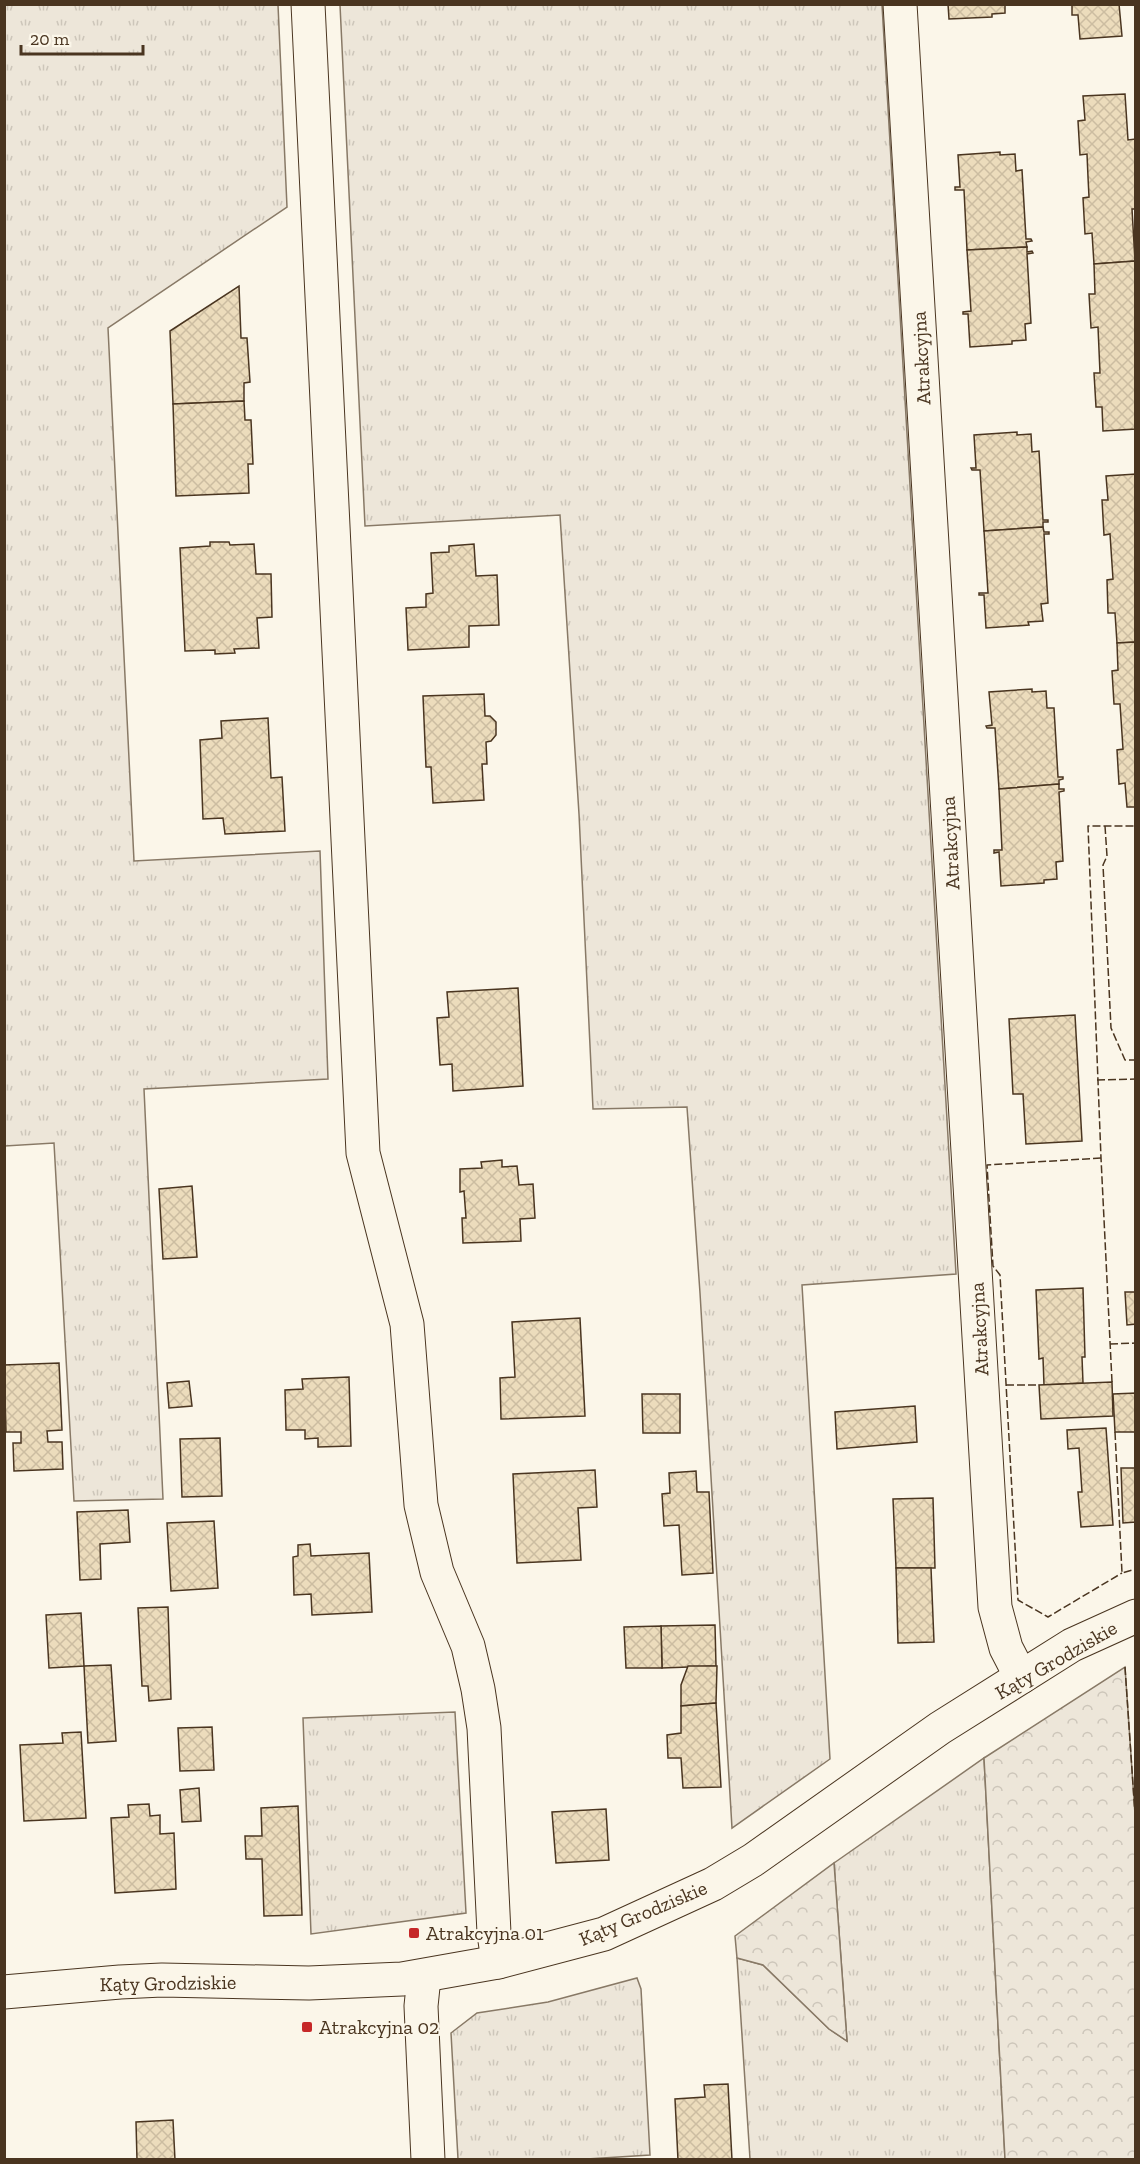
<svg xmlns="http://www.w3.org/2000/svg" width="1140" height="2164" viewBox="0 0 1140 2164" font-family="'Zilla Slab',serif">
<defs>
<pattern id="grass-tufts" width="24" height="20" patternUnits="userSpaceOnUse" patternTransform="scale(1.5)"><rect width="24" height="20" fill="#ede6d9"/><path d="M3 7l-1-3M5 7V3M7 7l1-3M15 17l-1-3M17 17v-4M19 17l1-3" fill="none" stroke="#cdc6ba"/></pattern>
<pattern id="forest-crowns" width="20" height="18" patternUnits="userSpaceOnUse" patternTransform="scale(1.5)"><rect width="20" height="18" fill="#ede6d9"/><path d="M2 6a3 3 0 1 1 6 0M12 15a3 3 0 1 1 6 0" fill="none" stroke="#cdc6ba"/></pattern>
<pattern id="building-cross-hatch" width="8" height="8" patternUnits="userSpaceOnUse" patternTransform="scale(1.5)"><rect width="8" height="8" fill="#ecdcbc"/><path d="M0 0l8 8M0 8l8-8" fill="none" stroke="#ccbda1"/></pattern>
</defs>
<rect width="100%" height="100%" fill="#fbf6e9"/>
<g fill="url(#grass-tufts)" stroke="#887966" stroke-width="1.5">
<path d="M 5,4 L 278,5 L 287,207 L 108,328 L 134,861 L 320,851 L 328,1079 L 144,1089 L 163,1499 L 74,1501 L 54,1143 L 5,1146 Z"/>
<path d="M 340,5 L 882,5 L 956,1274 L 802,1285 L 830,1759 L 732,1828 L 700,1293 L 687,1107 L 593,1109 L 579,814 L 560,515 L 365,526 Z"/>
<path d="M 455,1712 L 466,1913 L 311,1934 L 303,1718 Z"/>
<path d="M 984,1758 L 1005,2159 L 750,2159 L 737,1958 L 763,1965 L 829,2029 L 847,2041 L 834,1863 Z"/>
<path d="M 637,1978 L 641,1989 L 650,2155 L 571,2160 L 458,2159 L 451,2033 L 477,2013 L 548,2002 Z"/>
</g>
<g fill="url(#forest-crowns)" stroke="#887966" stroke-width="1.5">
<path d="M 1125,1667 L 1136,1829 L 1135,2159 L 1005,2159 L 984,1758 Z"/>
<path d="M 834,1863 L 847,2041 L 829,2029 L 763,1965 L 737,1958 L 735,1936 Z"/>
</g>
<g fill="url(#building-cross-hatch)" stroke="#4a3520" stroke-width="1.5">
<path d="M 948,4 L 1005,4 L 1005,13 L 992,14 L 992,17 L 949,19 Z"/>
<path d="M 1072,4 L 1119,4 L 1122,36 L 1080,39 L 1078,15 L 1072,15 Z"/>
<path d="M 1125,94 L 1128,140 L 1135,139 L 1136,146 L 1136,209 L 1132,209 L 1135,261 L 1094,264 L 1092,233 L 1085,234 L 1083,198 L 1089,197 L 1088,177 L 1087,154 L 1080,155 L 1078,121 L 1085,120 L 1083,96 Z"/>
<path d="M 1000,152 L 1000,155 L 1015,154 L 1016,171 L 1022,170 L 1026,239 L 1031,239 L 1032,241 L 1026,242 L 1027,247 L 967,250 L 964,190 L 955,190 L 955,187 L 960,187 L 958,155 Z"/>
<path d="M 1027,247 L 1027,252 L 1032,251 L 1033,253 L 1027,254 L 1031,323 L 1025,324 L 1026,340 L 1012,341 L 1012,344 L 970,347 L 968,314 L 963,314 L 963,312 L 971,311 L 967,250 Z"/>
<path d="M 1135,261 L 1136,429 L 1103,431 L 1102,407 L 1096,407 L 1094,373 L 1100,373 L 1098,327 L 1091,328 L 1089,294 L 1095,294 L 1094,264 Z"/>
<path d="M 239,286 L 241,338 L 247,338 L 250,382 L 244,383 L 244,401 L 173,404 L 170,331 Z"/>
<path d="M 244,401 L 245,420 L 251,420 L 253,464 L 248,464 L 249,493 L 176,496 L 173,404 Z"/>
<path d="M 1017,432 L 1017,435 L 1031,434 L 1032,452 L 1039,451 L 1043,520 L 1048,520 L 1048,522 L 1043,522 L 1043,527 L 984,531 L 980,470 L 972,470 L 971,468 L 976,468 L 974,435 Z"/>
<path d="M 1136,474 L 1136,642 L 1117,643 L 1115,613 L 1108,613 L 1107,580 L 1113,579 L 1110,534 L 1104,535 L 1102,500 L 1108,500 L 1106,476 Z"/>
<path d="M 1043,527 L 1044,532 L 1049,532 L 1049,534 L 1044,534 L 1048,603 L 1041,604 L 1043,621 L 1028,622 L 1029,625 L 986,628 L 984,595 L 979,595 L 979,593 L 988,593 L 984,531 Z"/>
<path d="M 210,542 L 229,542 L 230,545 L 254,544 L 256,574 L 271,574 L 272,617 L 257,618 L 259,648 L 234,649 L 235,653 L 215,654 L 215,650 L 185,651 L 180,548 L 210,546 Z"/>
<path d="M 474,544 L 476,576 L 497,575 L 499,625 L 469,626 L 469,647 L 408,650 L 406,608 L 426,607 L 426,594 L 433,593 L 431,553 L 449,552 L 449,546 Z"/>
<path d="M 1136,642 L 1136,807 L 1127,807 L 1125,783 L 1119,784 L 1117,750 L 1123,749 L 1120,704 L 1114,704 L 1112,671 L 1118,670 L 1117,643 Z"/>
<path d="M 1032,689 L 1032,692 L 1046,691 L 1047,708 L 1054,708 L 1058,777 L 1063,777 L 1063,779 L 1059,780 L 1059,784 L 999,789 L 995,728 L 987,728 L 986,726 L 992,725 L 989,692 Z"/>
<path d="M 484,694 L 485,716 L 490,716 L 496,722 L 496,735 L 491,741 L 486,742 L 487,764 L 482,764 L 484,800 L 433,803 L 431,767 L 426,767 L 423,696 Z"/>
<path d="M 268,718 L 271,778 L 282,777 L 285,831 L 225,834 L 223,818 L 203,819 L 200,740 L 222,738 L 221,721 Z"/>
<path d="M 1059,784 L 1059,789 L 1064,789 L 1064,791 L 1059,792 L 1063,861 L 1056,862 L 1057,879 L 1044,880 L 1044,883 L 1001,886 L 999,852 L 994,853 L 994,850 L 1002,850 L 999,789 Z"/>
<path d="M 518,988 L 523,1086 L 453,1091 L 452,1064 L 440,1065 L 437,1018 L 449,1017 L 447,992 Z"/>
<path d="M 1075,1015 L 1082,1141 L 1026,1144 L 1023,1094 L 1013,1094 L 1009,1019 Z"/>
<path d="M 502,1160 L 502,1167 L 517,1166 L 519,1185 L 533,1184 L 535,1218 L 520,1219 L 521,1241 L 463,1243 L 462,1218 L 466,1218 L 464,1191 L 460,1192 L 460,1169 L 482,1168 L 481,1162 Z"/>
<path d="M 192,1186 L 197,1257 L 163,1259 L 159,1189 Z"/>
<path d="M 1083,1288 L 1085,1357 L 1082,1357 L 1083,1383 L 1044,1385 L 1043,1358 L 1039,1359 L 1036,1290 Z"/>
<path d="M 1125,1292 L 1136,1292 L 1136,1324 L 1127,1325 Z"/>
<path d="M 580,1318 L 585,1416 L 501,1419 L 500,1378 L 515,1377 L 512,1322 Z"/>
<path d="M 59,1363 L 62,1430 L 47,1431 L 48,1442 L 62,1442 L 63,1469 L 14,1471 L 13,1443 L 21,1443 L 21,1432 L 6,1432 L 4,1365 Z"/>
<path d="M 349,1377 L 351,1446 L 318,1447 L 318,1438 L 305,1439 L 305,1430 L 286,1430 L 285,1390 L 303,1389 L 302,1379 Z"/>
<path d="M 189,1381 L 192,1406 L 169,1408 L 167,1383 Z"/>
<path d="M 1112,1382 L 1113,1416 L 1041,1419 L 1039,1385 Z"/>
<path d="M 1136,1393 L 1136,1432 L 1115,1432 L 1113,1394 Z"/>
<path d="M 642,1394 L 680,1394 L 680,1433 L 643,1433 Z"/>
<path d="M 915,1406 L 917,1442 L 837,1449 L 835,1412 Z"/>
<path d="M 1106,1428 L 1113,1525 L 1081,1527 L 1078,1492 L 1082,1492 L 1079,1448 L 1068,1449 L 1067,1430 Z"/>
<path d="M 220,1438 L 222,1496 L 182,1497 L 180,1439 Z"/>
<path d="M 1121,1468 L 1136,1468 L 1136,1522 L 1123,1523 Z"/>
<path d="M 595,1470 L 597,1507 L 578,1508 L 581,1560 L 517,1563 L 513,1474 Z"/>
<path d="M 696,1471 L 697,1492 L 709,1492 L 713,1573 L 682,1575 L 679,1525 L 664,1526 L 662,1494 L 670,1493 L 669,1473 Z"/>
<path d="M 933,1498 L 935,1568 L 896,1568 L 893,1499 Z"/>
<path d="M 128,1510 L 130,1542 L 100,1544 L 101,1579 L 80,1580 L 77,1512 Z"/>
<path d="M 214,1521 L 218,1588 L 171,1591 L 167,1523 Z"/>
<path d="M 310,1544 L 311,1556 L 369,1553 L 372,1612 L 312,1615 L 311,1594 L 294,1595 L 293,1557 L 298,1556 L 298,1545 Z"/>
<path d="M 896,1568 L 931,1568 L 934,1642 L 898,1643 Z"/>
<path d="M 168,1607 L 171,1699 L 149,1701 L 148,1686 L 142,1686 L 138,1608 Z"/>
<path d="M 81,1613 L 84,1666 L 49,1668 L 46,1615 Z"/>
<path d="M 715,1625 L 716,1666 L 662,1668 L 661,1626 Z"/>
<path d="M 661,1626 L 662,1668 L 626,1668 L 624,1627 Z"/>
<path d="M 111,1665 L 116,1741 L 88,1743 L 84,1666 Z"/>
<path d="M 688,1666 L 717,1666 L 716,1703 L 681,1706 L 681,1685 Z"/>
<path d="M 716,1703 L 721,1787 L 683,1788 L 681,1758 L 668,1758 L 667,1735 L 681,1733 L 681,1706 Z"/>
<path d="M 212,1727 L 214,1770 L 180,1771 L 178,1728 Z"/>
<path d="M 81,1732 L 86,1818 L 24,1821 L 20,1745 L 63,1743 L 62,1733 Z"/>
<path d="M 199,1788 L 201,1821 L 182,1822 L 180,1790 Z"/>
<path d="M 149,1804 L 150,1816 L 160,1815 L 160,1834 L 174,1833 L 176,1889 L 115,1893 L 111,1818 L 129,1817 L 128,1805 Z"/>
<path d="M 298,1806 L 302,1915 L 264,1916 L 262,1859 L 246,1859 L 245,1836 L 262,1836 L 261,1808 Z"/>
<path d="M 606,1809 L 609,1860 L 556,1863 L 552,1812 Z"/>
<path d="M 728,2084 L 732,2160 L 678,2160 L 675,2099 L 705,2097 L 704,2085 Z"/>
<path d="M 173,2120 L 175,2160 L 137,2160 L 136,2122 Z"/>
</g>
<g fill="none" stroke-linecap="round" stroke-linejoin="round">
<defs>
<g id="minor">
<path d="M 308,4 L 363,1153 L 407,1324 L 421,1505 L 437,1572 L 468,1646 L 478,1689 L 484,1728 L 494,1933 L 498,1962"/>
<path d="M 900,4 L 995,1607 L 1006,1648 L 1021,1677"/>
<path d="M 424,1977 L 421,2006 L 428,2160"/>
<path d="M 4,1992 L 120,1982 L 162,1980 L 309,1983 L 402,1979 L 498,1962 L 604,1934 L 713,1884 L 753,1860 L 940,1728 L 1072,1645 L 1136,1616"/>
</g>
</defs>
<use href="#minor" stroke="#4a3520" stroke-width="35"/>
<use href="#minor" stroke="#fbf6e9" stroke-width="33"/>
<g stroke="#4a3520" stroke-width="1.5" stroke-dasharray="8 3" stroke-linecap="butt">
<path d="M 1105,826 L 1107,856 L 1103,865 L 1111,1028 L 1125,1060 L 1136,1060"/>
<path d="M 1097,1080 L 1136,1079"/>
<path d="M 1101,1158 L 987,1165 L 993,1266 L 1000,1275 L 1018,1600 L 1048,1617 L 1122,1573"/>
<path d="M 1110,1344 L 1136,1343"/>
<path d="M 1112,1382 L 1101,1158 L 1088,826 L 1136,826"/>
<path d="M 1006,1385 L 1039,1385"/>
<path d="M 1115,1432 L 1122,1573 L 1136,1569"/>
<path d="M 1125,1667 L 1136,1829"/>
</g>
</g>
<g fill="#c62828" stroke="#fbf6e9" stroke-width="2">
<rect x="408" y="1927" width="12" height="12" rx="3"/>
<rect x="301" y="2021" width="12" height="12" rx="3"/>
</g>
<g text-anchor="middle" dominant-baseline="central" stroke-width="4.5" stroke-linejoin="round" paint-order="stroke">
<g font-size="20" fill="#4a3520" stroke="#fbf6e9">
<text transform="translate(921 358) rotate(-93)">Atrakcyjna</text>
<text transform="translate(950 843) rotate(-93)">Atrakcyjna</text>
<text transform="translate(979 1329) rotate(-93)">Atrakcyjna</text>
<text transform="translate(1056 1660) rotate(-30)">Kąty Grodziskie</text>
<text transform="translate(643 1913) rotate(-23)">Kąty Grodziskie</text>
<text transform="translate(168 1983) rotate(-1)">Kąty Grodziskie</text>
</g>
<g font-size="20" fill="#4a3520" stroke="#fbf6e9" text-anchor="start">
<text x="426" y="1933">Atrakcyjna 01</text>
<text x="319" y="2027">Atrakcyjna 02</text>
</g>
</g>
<rect width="1140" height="2164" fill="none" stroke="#4a3520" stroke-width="12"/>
<path d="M21 45v9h122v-9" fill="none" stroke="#4a3520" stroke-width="3"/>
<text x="30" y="45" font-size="18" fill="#4a3520" stroke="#fbf6e9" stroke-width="4.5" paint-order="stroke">20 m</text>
</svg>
